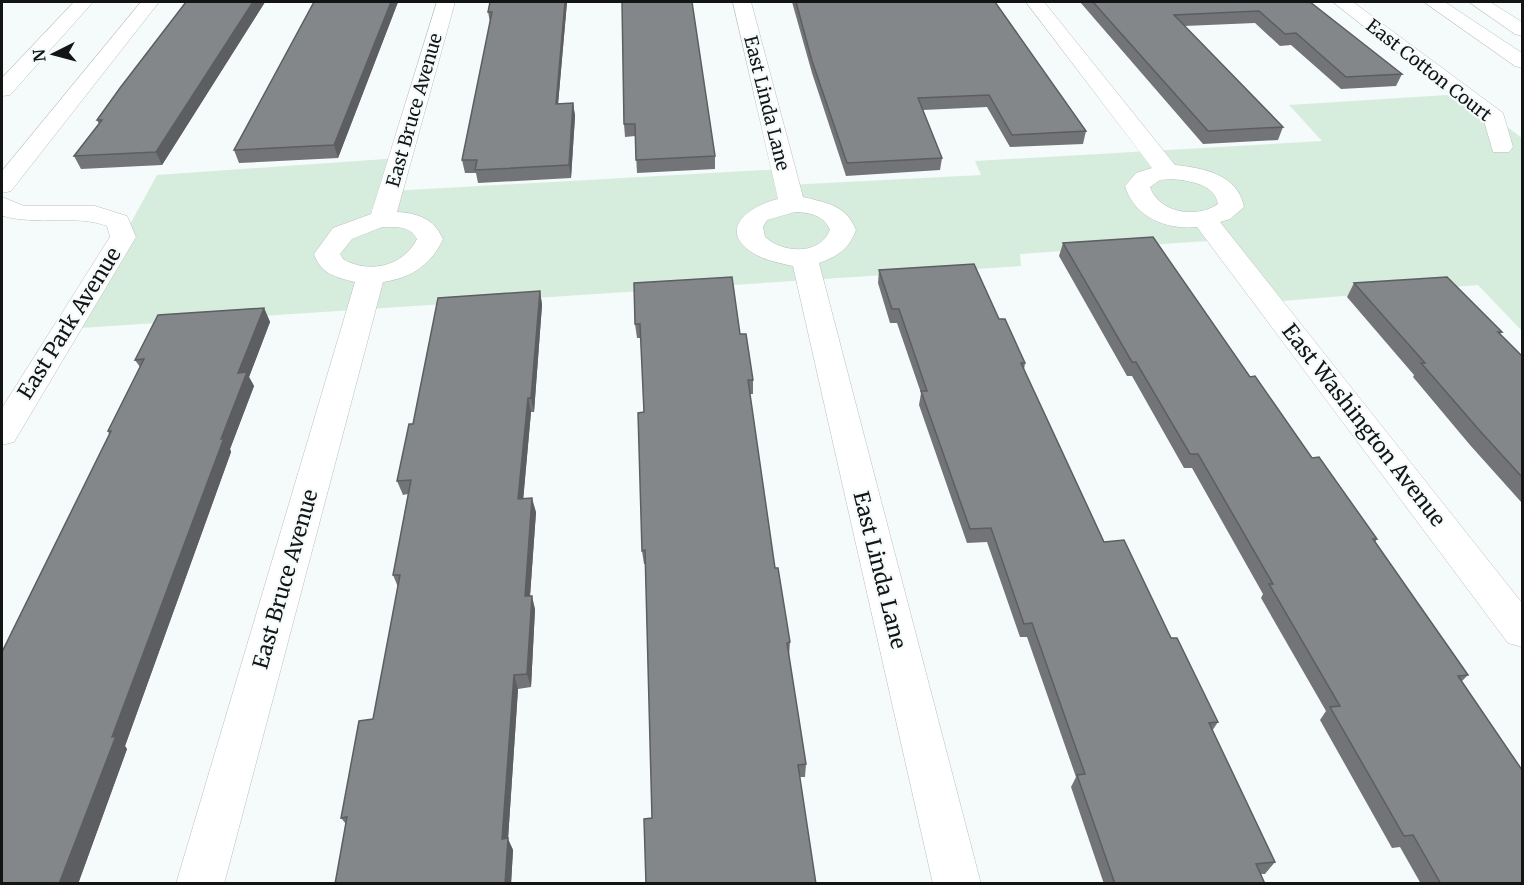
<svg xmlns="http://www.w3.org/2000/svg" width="1524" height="885" viewBox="0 0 1524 885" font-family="Merriweather,serif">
<rect width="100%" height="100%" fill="#f5fafb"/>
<path fill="#d6eddd" d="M 1463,94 L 1522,138 L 1522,331 L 1478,285 L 1269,302 L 1221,240 L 1020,254 L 1021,266 L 65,329 L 123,237 L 157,175 L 400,158 L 391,191 L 784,169 L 788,185 L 981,175 L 975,161 L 1322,141 L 1289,105 Z"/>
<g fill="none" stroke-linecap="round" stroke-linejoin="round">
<defs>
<g id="minor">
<path d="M 437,2 L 455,2 L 397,212 C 418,213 434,219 443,239 C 431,265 411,278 383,282 L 224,884 L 176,884 L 355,282 C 335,277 321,274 314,254 L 333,228 L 371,214 ZM 382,227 C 395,227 410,225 417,239 C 403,267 368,274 343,259 L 340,254 L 352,239 Z"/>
<path d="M 733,2 L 751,2 L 803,197 C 827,203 846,205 856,230 C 849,249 838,256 819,263 L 981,884 L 933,884 L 793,266 C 779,263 764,260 753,253 C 715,229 752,205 778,199 ZM 795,212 C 809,212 825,216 830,230 C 819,256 783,253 765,237 L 763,227 L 767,220 Z"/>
<path d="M 1026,2 L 1044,2 L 1175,165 C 1203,168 1238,174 1244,207 L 1230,219 L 1220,222 L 1522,603 L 1522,647 L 1508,643 L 1197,227 C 1166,230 1134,217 1125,186 L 1136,173 L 1152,168 ZM 1173,179 C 1190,181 1215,184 1218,204 C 1196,219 1159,213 1150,187 L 1160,180 Z"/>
<path d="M 1333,2 L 1353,2 L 1503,113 L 1513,147 L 1509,152 L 1493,152 L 1484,121 Z"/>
</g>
<g id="tertiary">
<path d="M 74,2 L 93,2 L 10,95 L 2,96 L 2,78 Z"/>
<path d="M 141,2 L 159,2 L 11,191 L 2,193 L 2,171 Z"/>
<path d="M 2,197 L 24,206 L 95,206 L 127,216 L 136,237 L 14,442 L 2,445 L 2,408 L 110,237 L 107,226 C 75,214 40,226 3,216 Z"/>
</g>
<g id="secondary">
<path d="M 1424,2 L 1445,2 L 1522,53 L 1522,68 L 1515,66 Z"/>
<path d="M 1469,2 L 1490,2 L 1522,22 L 1522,36 L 1515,34 Z"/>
</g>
</defs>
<use href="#minor" stroke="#babfc0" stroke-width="1"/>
<use href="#tertiary" stroke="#babfc0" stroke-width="1"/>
<use href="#secondary" stroke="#babfc0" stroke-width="1"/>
<use href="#minor" fill="#fff" fill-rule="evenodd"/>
<use href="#tertiary" fill="#fff" fill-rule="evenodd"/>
<use href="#secondary" fill="#fff" fill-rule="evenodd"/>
</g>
<g fill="#727477">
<path d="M 186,2 L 265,2 L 162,165 L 81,169 L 74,156 L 99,124 L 97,120 Z"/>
<path d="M 314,2 L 398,2 L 338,158 L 239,163 L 234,150 Z"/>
<path d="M 490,2 L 567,2 L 558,104 L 573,103 L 575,116 L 571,178 L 478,183 L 476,173 L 465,173 L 462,160 L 490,22 L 488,12 Z"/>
<path d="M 622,2 L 715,156 L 715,169 L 637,173 L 635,136 L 625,137 L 624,124 Z"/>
<path d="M 792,2 L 995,2 L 1086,131 L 1083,144 L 1010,147 L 987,107 L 923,110 L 942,158 L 940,170 L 846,176 L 812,73 Z"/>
<path d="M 1080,2 L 1310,2 L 1402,74 L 1396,86 L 1341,89 L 1291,45 L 1280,46 L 1255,23 L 1184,26 L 1283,127 L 1278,140 L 1203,144 Z"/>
<path d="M 1063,243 L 1250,377 L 1312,458 L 1377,539 L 1375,542 L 1468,675 L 1462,681 L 1522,884 L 1421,884 L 1400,847 L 1392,848 L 1320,720 L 1326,711 L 1261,598 L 1263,594 L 1192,468 L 1184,468 L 1132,376 L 1127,376 L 1059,256 Z"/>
<path d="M 879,270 L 999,319 L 1025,363 L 1024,370 L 1104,542 L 1171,638 L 1218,722 L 1212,731 L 1275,862 L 1265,874 L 1261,874 L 1265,884 L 1104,884 L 1071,787 L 1076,777 L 1027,637 L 1020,637 L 987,542 L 967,543 L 919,405 L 921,393 L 897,323 L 890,323 L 878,283 Z"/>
<path d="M 634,283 L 740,334 L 753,380 L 753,394 L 750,394 L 775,568 L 790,642 L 789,656 L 806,764 L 805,777 L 800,777 L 652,818 L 646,564 L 644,564 L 642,551 L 644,412 L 641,338 L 637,338 L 635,324 Z"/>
<path d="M 1354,283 L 1502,332 L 1500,334 L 1522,356 L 1522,503 L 1470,445 L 1413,377 L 1414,375 L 1347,297 Z"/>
<path d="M 540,291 L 542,305 L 534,412 L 531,412 L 523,499 L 536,512 L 530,596 L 535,609 L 531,687 L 518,689 L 508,839 L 513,850 L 511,884 L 335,884 L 346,824 L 341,818 L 373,719 L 398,587 L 393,575 L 408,494 L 403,495 L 397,481 L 413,424 Z"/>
<path d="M 264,308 L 270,322 L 249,377 L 254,386 L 230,449 L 231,452 L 125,746 L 127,749 L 78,884 L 2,884 L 109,434 L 108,431 L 140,367 L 135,360 Z"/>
</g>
<g fill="#5c5e61">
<path d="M 253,2 L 265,2 L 162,165 L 156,152 Z"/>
<path d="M 391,2 L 398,2 L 338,158 L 334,145 Z"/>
<path d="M 565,2 L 567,2 L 557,116 L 556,104 Z"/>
<path d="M 573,103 L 575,116 L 571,178 L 569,165 Z"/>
<path d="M 540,291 L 542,305 L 534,412 L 531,398 Z"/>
<path d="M 264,308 L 270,322 L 249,377 L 254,386 L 230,449 L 231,452 L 125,746 L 127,749 L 78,884 L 59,884 L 112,737 L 221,439 L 238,373 Z"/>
<path d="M 528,398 L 531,412 L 522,513 L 518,499 Z"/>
<path d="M 532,498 L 536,512 L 529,610 L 525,596 Z"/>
<path d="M 532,596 L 535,609 L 531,687 L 527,674 Z"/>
<path d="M 514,675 L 518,689 L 508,839 L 513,850 L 511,884 L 505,884 L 502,839 Z"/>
</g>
<g fill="#84878a" stroke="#5c5e61" stroke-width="1.5">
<path d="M 186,2 L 253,2 L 156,152 L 74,156 L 102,120 L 97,120 L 120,88 Z"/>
<path d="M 314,2 L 391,2 L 334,145 L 234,150 Z"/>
<path d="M 490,2 L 565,2 L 556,104 L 573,103 L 569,165 L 475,170 L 477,160 L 462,160 L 492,12 L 488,12 Z"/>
<path d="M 622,2 L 692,2 L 715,156 L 636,160 L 635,124 L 624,124 Z"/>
<path d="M 796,2 L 995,2 L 1086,131 L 1012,135 L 989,95 L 918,98 L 942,158 L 847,163 L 812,61 Z"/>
<path d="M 1093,2 L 1310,2 L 1402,74 L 1346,77 L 1296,33 L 1285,34 L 1259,11 L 1174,15 L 1283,127 L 1208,131 Z"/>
<path d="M 1153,237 L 1250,377 L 1255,376 L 1312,458 L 1319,457 L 1377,539 L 1373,539 L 1468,675 L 1458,676 L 1522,770 L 1522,884 L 1441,884 L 1413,835 L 1404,836 L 1330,707 L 1340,706 L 1269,584 L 1273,584 L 1198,454 L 1190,454 L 1136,362 L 1132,362 L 1063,243 Z"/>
<path d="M 974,264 L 999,319 L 1005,319 L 1025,363 L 1021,363 L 1104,542 L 1124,540 L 1171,638 L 1177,638 L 1218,722 L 1209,723 L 1275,862 L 1256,864 L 1265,884 L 1115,884 L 1077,775 L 1085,774 L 1032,623 L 1024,624 L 991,528 L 970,529 L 921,391 L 927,391 L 899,309 L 892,309 L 879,270 Z"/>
<path d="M 732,277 L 740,334 L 746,334 L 753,380 L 748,380 L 775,568 L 778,568 L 790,642 L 787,643 L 806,764 L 798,765 L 816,884 L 646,884 L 644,819 L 652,818 L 645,550 L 642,551 L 638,413 L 644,412 L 640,324 L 635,324 L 634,283 Z"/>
<path d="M 1447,277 L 1502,332 L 1498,332 L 1522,356 L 1522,477 L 1480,431 L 1421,363 L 1425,363 L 1354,283 Z"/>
<path d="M 540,291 L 531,398 L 528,398 L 518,499 L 532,498 L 525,596 L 532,596 L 527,674 L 514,675 L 502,839 L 508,838 L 505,884 L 335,884 L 347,817 L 341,818 L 359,721 L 373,719 L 400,575 L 393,575 L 411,480 L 397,481 L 409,424 L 413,424 L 438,298 Z"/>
<path d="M 264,308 L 238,373 L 247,372 L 221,439 L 224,438 L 112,737 L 116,736 L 59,884 L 2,884 L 2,652 L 111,431 L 108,431 L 144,359 L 135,360 L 158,315 Z"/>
</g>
<g text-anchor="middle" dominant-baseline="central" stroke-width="4.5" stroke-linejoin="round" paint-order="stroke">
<g font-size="18" fill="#131515" stroke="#f5fafb">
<text transform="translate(1429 70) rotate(38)">East Cotton Court</text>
<text transform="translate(767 103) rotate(76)">East Linda Lane</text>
<text transform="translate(414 110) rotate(-74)">East Bruce Avenue</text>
</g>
<g font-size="21" fill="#131515" stroke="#f5fafb">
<text transform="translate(69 323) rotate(-58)">East Park Avenue</text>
<text transform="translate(1364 425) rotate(52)">East Washington Avenue</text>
<text transform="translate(880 570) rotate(76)">East Linda Lane</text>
<text transform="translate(285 579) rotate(-74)">East Bruce Avenue</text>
</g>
</g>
<rect width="1524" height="885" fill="none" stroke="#131515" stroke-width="6"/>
<g transform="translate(54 54) rotate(264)" stroke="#f5fafb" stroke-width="4.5" paint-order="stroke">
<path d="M0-4.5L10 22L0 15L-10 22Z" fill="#131515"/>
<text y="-9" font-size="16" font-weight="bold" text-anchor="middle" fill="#131515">N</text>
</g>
</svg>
